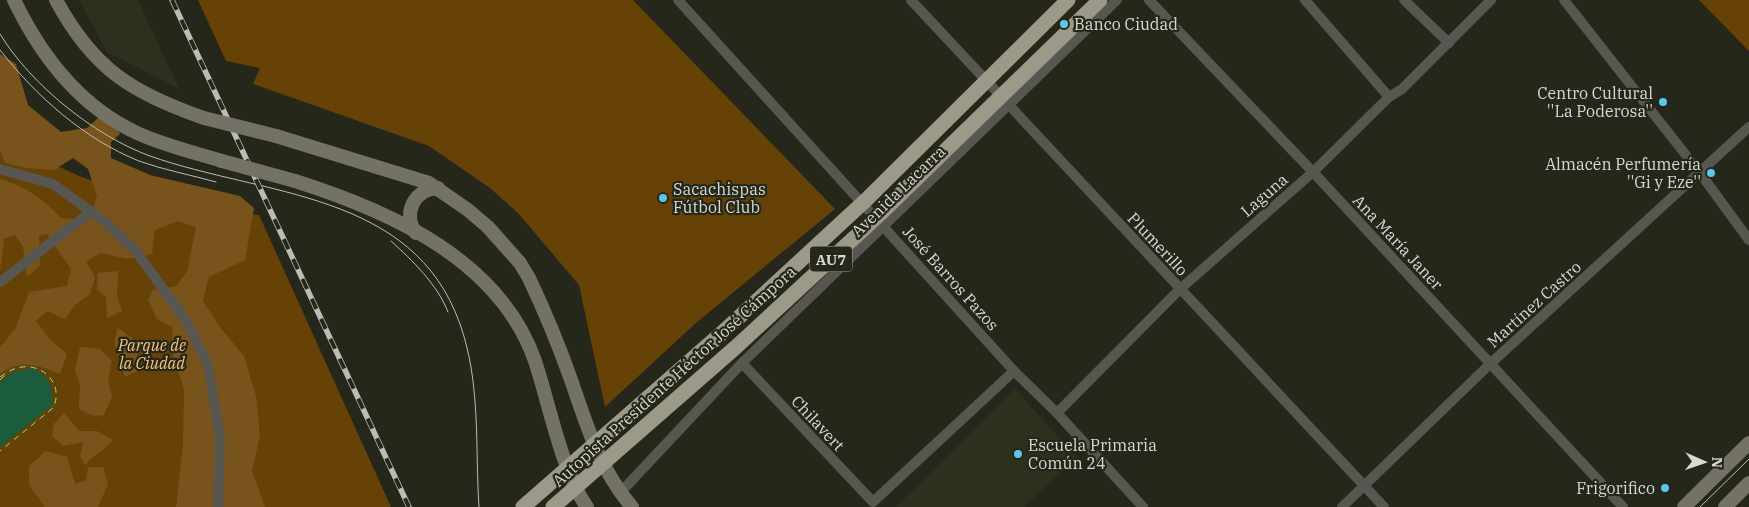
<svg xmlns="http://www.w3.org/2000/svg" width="1749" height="507" viewBox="0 0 1749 507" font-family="'IBM Plex Serif',serif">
<rect width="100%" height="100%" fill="#25271a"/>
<g fill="#2e301d">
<path d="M 79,0 L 138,0 L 179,89 L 107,52 Z"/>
<path d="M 1015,389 L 1077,457 L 1024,507 L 896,507 Z"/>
</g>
<g fill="#664207">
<path d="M 198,0 L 633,0 L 835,209 L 697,322 L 605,407 L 579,285 L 519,214 L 490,188 L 429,146 L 253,84 L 260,68 L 226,61 Z"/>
<path d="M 1699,0 L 1749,0 L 1749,51 Z"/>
<path d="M 0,103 C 7,114 21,143 31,150 C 90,192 189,208 259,215 L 391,507 L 0,507 Z"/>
</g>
<g fill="#79531c">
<path d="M 0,54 L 16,64 L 28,105 L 61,132 L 87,128 L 98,118 L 116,125 L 120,134 L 111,142 L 111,158 L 150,175 L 240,196 L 254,208 L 245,260 L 209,277 L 203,301 L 219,326 L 244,356 L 256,396 L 260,436 L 252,471 L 265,507 L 176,507 L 183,445 L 184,390 L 171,348 L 173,328 L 157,319 L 148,300 L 153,290 L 176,286 L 187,272 L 196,227 L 178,221 L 155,230 L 152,254 L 127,259 L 101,253 L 86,261 L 95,277 L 90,294 L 75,305 L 65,319 L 47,311 L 36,321 L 49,338 L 67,354 L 60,374 C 38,365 20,359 0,374 L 0,347 L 15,329 L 29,292 L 67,286 L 71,269 L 47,234 L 39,236 L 40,265 L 27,277 L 23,247 L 15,235 L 4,239 L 0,273 L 0,179 C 26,186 43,199 61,218 L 89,220 L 97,196 L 88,169 L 73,158 L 54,170 L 26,168 L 5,163 L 0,150 Z"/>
<path d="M 118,271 L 117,296 L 122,311 L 107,318 L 106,297 L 97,290 L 98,273 Z"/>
<path d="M 118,328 L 137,342 L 138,371 L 125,377 L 114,341 Z"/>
<path d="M 80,347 L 100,349 L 112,361 L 108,380 L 112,397 L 104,415 L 93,416 L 79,409 L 80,384 L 75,371 Z"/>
<path d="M 64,413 L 79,431 L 97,431 L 113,440 C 103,453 94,454 85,465 L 80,456 L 83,442 L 63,446 L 52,436 L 54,424 Z"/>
<path d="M 46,451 L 67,457 L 75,484 L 86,481 L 88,467 L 103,467 L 108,484 L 98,507 L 45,507 L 29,485 L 29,466 Z"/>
</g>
<path fill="#1a5c3b" d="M 32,368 C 50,377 53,386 52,405 L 0,447 L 0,383 L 13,372 Z"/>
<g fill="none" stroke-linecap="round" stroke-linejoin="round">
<g stroke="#77e8a9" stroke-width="1" stroke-dasharray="6 5" stroke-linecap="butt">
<path d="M 0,377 C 7,372 14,368 22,367 C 45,364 64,386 53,408 L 0,451"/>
<path d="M 0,380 L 5,375"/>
</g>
<g stroke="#585650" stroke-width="10">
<path d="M 678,0 L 1014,371 L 1057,413 L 1143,507"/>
<path d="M 911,0 L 1384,507"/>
<path d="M 1149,0 L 1313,172 L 1623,507"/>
<path d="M 1305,0 L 1389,97"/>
<path d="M 1404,0 L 1449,43"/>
<path d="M 1564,0 L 1700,173 L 1749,240"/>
<path d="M 0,169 L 53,184 L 104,221 L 135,250 L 187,322 L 208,365 L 214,400 L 220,440 L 218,507"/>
<path d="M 0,282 L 92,211"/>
<path d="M 742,363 L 873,502 L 1014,371"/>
<path d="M 1057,413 L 1179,290 L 1313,172 L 1389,97 L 1402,89 L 1491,0"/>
<path d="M 620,493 L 742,363 L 1117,0"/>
<path d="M 1342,507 L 1490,364 L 1749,127"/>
</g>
<g stroke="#747167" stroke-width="14">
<path d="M 14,0 C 41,56 78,105 135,132 C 162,145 193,152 222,161"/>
<path d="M 56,0 C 93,69 132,93 204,118"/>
<path d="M 276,136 L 429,183 L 468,210 L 488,227 L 520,263 L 529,278 C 544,310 558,343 570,377 C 587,425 598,467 632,507"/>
<path d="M 295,181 C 390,211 500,260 535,361 C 549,403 562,472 587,507"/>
<path d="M 416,233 C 402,214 414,189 438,188"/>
<path d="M 1684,507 L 1749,443"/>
<path d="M 1725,507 L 1749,483"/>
</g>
<g stroke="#bbbdb3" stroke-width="1">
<path d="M 0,34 C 31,85 95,136 150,156 C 263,196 413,191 460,324 C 481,383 475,446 479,507"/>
<path d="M 0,50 C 36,96 84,139 139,161 C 164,170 191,175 216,182"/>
<path d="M 391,241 C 413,261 437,284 448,312"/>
<path d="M 1700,507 L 1749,459"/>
</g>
<defs>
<path id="rail" d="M 172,0 L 409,507"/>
</defs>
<use href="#rail" stroke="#bbbdb3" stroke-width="5.5"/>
<use href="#rail" stroke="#25271a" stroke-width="4" stroke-dasharray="11" stroke-linecap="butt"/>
<g stroke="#747167" stroke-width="14">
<path d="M 204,118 L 276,136"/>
<path d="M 222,161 L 295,181"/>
</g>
<g stroke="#9d9989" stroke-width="15">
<path d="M 523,507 L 723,332 L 866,200 L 1068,0"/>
<path d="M 553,507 L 736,347 L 881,213 L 1100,0"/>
</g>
</g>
<g fill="#5dc7e8" stroke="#25271a" stroke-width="2">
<circle cx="1064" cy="24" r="5"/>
<circle cx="1663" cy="102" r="5"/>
<circle cx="1711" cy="173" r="5"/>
<circle cx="663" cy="198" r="5"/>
<circle cx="1018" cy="454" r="5"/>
<circle cx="1665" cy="488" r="5"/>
</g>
<g text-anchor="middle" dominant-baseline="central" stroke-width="4.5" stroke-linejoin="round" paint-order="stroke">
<rect fill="#25271a" stroke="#a2a49a" stroke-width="1" x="810" y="246.5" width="42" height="25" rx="4"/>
<g font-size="15" font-weight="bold" fill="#d8dad1">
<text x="831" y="259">AU7</text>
</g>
<g font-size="16" fill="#d8dad1" stroke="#25271a" text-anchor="start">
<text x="1074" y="24">Banco Ciudad</text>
<text x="1653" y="93" text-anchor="end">Centro Cultural<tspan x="1653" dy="18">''La Poderosa''</tspan></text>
<text x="1701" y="164" text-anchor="end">Almacén Perfumería<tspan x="1701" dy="18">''Gi y Eze''</tspan></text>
<text x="673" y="189">Sacachispas<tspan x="673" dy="18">Fútbol Club</tspan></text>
<text x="1028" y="445">Escuela Primaria<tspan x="1028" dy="18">Común 24</tspan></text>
<text x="1655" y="488" text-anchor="end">Frigorifico</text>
</g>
<g font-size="16" fill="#d8dad1" stroke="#25271a">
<text transform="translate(898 191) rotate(-44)">Avenida Lacarra</text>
<text transform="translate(1264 195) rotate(-41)">Laguna</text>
<text transform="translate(1398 242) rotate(47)">Ana María Janer</text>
<text transform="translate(1158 244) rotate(47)">Plumerillo</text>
<text transform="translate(951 278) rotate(48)">José Barros Pazos</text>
<text transform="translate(1534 304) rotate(-42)">Martínez Castro</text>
<text transform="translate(674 376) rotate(-42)">Autopista Presidente Héctor José Cámpora</text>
<text transform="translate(818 423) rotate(47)">Chilavert</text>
</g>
<g font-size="16" font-style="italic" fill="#fac17a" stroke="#25271a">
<text x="152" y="345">Parque de<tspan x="152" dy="18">la Ciudad</tspan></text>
</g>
</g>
<g transform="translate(1704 462) rotate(92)" stroke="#25271a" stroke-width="4" paint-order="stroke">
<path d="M0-4L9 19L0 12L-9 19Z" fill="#d8dad1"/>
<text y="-8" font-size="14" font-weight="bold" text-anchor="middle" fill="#d8dad1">N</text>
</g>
</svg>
